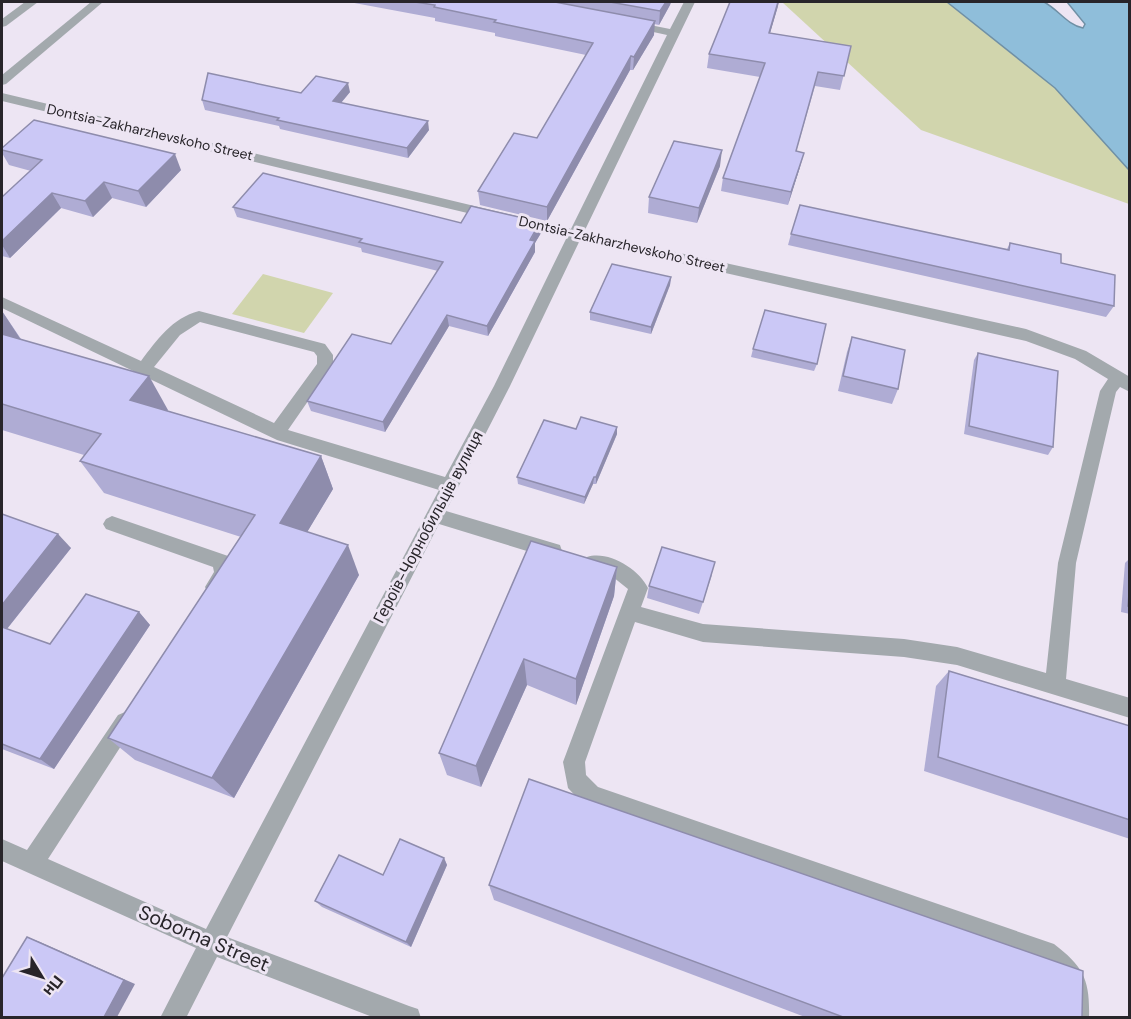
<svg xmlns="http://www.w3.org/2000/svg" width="1131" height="1019" viewBox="0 0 1131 1019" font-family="'DM Sans',sans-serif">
<rect width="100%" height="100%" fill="#ede5f3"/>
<g fill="#d1d5ad">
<path d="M 782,2 L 947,2 L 1055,88 L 1120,159 L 1129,170 L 1129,204 L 921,130 Z"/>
<path d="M 263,274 L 333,293 L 304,333 L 232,314 Z"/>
</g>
<path fill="#8fbeda" stroke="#7090a5" stroke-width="1.5" d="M 947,2 L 1044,2 C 1059,10 1066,24 1083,28 L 1085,24 L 1067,2 L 1129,2 L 1129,170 L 1055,88 Z"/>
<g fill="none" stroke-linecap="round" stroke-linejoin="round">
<g fill="#a3a9ad" fill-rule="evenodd">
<path d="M 25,2 L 38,2 L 6,26 L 2,27 L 2,19 Z"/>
<path d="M 91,2 L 103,2 L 6,84 L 2,85 L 2,75 Z"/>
<path d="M 684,2 L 695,2 L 584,232 L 1026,329 L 1086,351 L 1130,377 L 1130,392 L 1120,387 L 1116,392 L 1076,563 L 1066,679 L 1130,698 L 1130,718 L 957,665 L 904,657 L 703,642 L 635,622 L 585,762 L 586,775 L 598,787 L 1054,944 C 1084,967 1090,980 1089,1018 L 1065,1018 L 1063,986 L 1039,961 L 583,804 L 568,788 L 563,762 L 628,589 L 613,577 L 587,569 L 585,563 L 587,557 C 608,550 639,569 648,588 L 641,607 L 703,624 L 904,639 L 957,647 L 1046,673 L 1058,563 L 1100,391 L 1108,379 L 1075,359 L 1026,341 L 580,240 L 510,386 L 446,511 L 560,545 L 562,551 L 560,557 L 553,559 L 439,524 L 227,937 L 409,1006 L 418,1009 L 421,1018 L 375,1018 L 217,957 L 186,1018 L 160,1018 L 196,948 L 2,861 L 2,839 L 27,850 L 118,715 L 125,712 L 132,715 L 135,722 L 132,729 L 48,859 L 206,929 L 439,490 L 277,440 L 2,308 L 2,297 L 141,361 C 157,340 172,318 199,311 L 325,344 L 333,355 L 333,365 L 288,430 L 445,477 L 494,386 L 567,237 L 2,101 L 2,93 L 571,229 L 667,35 L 626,26 L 624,24 L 630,21 L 670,29 ZM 200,322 L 314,352 L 317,356 L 317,364 L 274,423 L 154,367 L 180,335 Z"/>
<path d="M 112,516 L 228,556 L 233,573 C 228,585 222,598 208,593 L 205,587 L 214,572 L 213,567 L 106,529 L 103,524 L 106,519 Z"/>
</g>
</g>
<g fill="#afacd4">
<path d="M 349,2 L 671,2 L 670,5 L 659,25 L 654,24 L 654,35 L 633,70 L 630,70 L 547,221 L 480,205 L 478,191 L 537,138 L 586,55 L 495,36 L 495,33 L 435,21 L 435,18 Z"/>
<path d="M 778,6 L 770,33 L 851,46 L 840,90 L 815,86 L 796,152 L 800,167 L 788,205 L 721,191 L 723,178 L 760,77 L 707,68 L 709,54 Z"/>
<path d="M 350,92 L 341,103 L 429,130 L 408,158 L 280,129 L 279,126 L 205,110 L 202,100 L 301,93 Z"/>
<path d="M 2,148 L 181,170 L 146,207 L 112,198 L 93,217 L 61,208 L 10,258 L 2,256 L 2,197 L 31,171 L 9,165 L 2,153 Z"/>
<path d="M 720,166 L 697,223 L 648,213 L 649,197 Z"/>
<path d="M 233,207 L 461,223 L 541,233 L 535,243 L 535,252 L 488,336 L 449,326 L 385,432 L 311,411 L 307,401 L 391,344 L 438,271 L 362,252 L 361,248 L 237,217 Z"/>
<path d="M 791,234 L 1007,249 L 1010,243 L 1061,263 L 1114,306 L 1106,317 L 788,245 Z"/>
<path d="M 671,277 L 670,285 L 651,334 L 590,320 L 590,312 Z"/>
<path d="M 2,311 L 21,339 L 168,411 L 321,456 L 333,489 L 307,532 L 359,575 L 234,798 L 135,760 L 108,738 L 241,537 L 104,493 L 80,461 L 84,455 L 2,430 Z"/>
<path d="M 852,337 L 898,389 L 892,404 L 838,391 L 847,352 Z"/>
<path d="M 753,349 L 817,364 L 814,371 L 751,357 Z"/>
<path d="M 978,353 L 1053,447 L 1048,455 L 964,434 L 974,360 Z"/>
<path d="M 617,427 L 617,434 L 596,484 L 593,484 L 584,504 L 518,484 L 517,477 L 576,429 Z"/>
<path d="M 2,514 L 71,548 L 7,629 L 50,644 L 139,612 L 150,625 L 54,769 L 2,749 Z"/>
<path d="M 531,541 L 617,567 L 614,596 L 576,705 L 527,685 L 481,787 L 447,775 L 439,753 Z"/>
<path d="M 1130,558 L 1130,614 L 1121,612 L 1125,563 Z"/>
<path d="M 712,575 L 699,614 L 647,598 L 649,586 Z"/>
<path d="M 949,671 L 1130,726 L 1130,839 L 924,771 L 936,686 Z"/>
<path d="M 444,858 L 447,865 L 411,947 L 322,907 L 315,901 L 383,875 Z"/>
<path d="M 489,885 L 1082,1017 L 805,1017 L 494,900 Z"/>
</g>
<g fill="#8e8cac">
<path d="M 666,2 L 671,2 L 670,5 L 659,25 L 660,11 Z"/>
<path d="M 778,2 L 779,2 L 778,6 L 766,47 L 769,33 Z"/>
<path d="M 655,21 L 654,35 L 633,70 L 634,57 Z"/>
<path d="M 631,56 L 630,70 L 547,221 L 547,207 Z"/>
<path d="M 348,83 L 350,92 L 335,110 L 333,101 Z"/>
<path d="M 428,121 L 429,130 L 408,158 L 407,148 Z"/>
<path d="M 722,150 L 720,166 L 697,223 L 699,208 Z"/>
<path d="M 804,153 L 800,167 L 788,205 L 791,192 Z"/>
<path d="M 175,154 L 181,170 L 146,207 L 138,191 Z"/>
<path d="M 104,182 L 112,198 L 93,217 L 85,201 Z"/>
<path d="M 52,193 L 61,208 L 10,258 L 2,245 L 2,241 Z"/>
<path d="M 540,222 L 541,233 L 535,243 L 535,252 L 488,336 L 487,326 Z"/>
<path d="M 671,277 L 670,285 L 651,334 L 651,327 Z"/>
<path d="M 2,311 L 21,340 L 2,360 Z"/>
<path d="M 447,315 L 449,326 L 385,432 L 383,422 Z"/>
<path d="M 149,376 L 168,410 L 150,433 L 130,400 Z"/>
<path d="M 617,427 L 617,434 L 596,484 L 596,477 Z"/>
<path d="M 321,456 L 333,489 L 294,554 L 280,523 Z"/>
<path d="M 594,477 L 593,484 L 584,504 L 585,497 Z"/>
<path d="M 58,534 L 71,548 L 2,635 L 2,605 Z"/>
<path d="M 348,545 L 359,575 L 234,798 L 212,778 Z"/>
<path d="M 617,567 L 614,596 L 576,705 L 576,679 Z"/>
<path d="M 139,612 L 150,625 L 54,769 L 40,759 Z"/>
<path d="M 524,659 L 527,685 L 481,787 L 476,766 Z"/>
<path d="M 444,858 L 447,865 L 411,947 L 406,942 Z"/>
<path d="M 27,937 L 40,942 L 135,984 L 117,1017 L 104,1017 Z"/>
</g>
<g fill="#cbc8f6" stroke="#8e8cac" stroke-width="1.5">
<path d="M 415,2 L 555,2 L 655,21 L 634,57 L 631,56 L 547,207 L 478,191 L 514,133 L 537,138 L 593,43 L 494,22 L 496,20 L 434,7 L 435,5 Z"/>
<path d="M 610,2 L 666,2 L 660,11 Z"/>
<path d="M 730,2 L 778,2 L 769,33 L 851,46 L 844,76 L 818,72 L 796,151 L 804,153 L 791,192 L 723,178 L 765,63 L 709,54 Z"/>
<path d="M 208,73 L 301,93 L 316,76 L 348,83 L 333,101 L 428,121 L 407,148 L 277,120 L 279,118 L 202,100 Z"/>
<path d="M 34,120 L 175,154 L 138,191 L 104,182 L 85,201 L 52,193 L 2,241 L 2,197 L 42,160 L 2,150 L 2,148 Z"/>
<path d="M 674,141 L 722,150 L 699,208 L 649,197 Z"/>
<path d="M 263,173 L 461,223 L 471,206 L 540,222 L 530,240 L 535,241 L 487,326 L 447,315 L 383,422 L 307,401 L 352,334 L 391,344 L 443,262 L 359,242 L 362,239 L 233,207 Z"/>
<path d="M 800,205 L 1009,250 L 1010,243 L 1061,254 L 1061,263 L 1115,275 L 1114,306 L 791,234 Z"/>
<path d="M 612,264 L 671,277 L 651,327 L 590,312 Z"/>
<path d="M 765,310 L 826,324 L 817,364 L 753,349 Z"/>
<path d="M 2,334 L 149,376 L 130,400 L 321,456 L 280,523 L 348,545 L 212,778 L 108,738 L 255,515 L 80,461 L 101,434 L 2,404 Z"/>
<path d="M 852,337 L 905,350 L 898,389 L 843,376 Z"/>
<path d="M 978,353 L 1058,371 L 1053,447 L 969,426 Z"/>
<path d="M 581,417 L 617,427 L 596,477 L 594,477 L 585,497 L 517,477 L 544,420 L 576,429 Z"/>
<path d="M 2,514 L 58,534 L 2,605 Z"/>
<path d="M 531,541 L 617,567 L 576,679 L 524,659 L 476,766 L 439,753 Z"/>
<path d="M 662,547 L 715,562 L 703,602 L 649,586 Z"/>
<path d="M 1130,582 L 1130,606 L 1128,606 Z"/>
<path d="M 86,594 L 139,612 L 40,759 L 2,744 L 2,627 L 50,644 Z"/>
<path d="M 949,671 L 1130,726 L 1130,820 L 938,757 Z"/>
<path d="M 529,779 L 1083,971 L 1082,1017 L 843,1017 L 489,885 Z"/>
<path d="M 400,839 L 444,858 L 406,942 L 315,901 L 339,855 L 383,875 Z"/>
<path d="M 27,937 L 124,980 L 104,1017 L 2,1017 L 2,978 Z"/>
</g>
<g text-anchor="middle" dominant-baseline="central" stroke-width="6" stroke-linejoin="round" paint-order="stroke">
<g font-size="14" fill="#28252a" stroke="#ede5f3">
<text transform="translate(150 132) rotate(13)">Dontsia-Zakharzhevskoho Street</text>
<text transform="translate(622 244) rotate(13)">Dontsia-Zakharzhevskoho Street</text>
</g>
<g font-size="16" fill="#28252a" stroke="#ede5f3">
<text transform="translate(428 527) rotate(-62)">Героїв-Чорнобильців вулиця</text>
</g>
<g font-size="20" fill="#28252a" stroke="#ede5f3">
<text transform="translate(204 938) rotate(23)">Soborna Street</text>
</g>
</g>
<rect width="1131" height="1019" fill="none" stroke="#28252a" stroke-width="6"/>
<g transform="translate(42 977) rotate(128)" stroke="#ede5f3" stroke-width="4.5" paint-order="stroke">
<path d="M0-4.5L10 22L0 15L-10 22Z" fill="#28252a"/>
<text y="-9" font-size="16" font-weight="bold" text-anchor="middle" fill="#28252a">Пн</text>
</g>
</svg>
